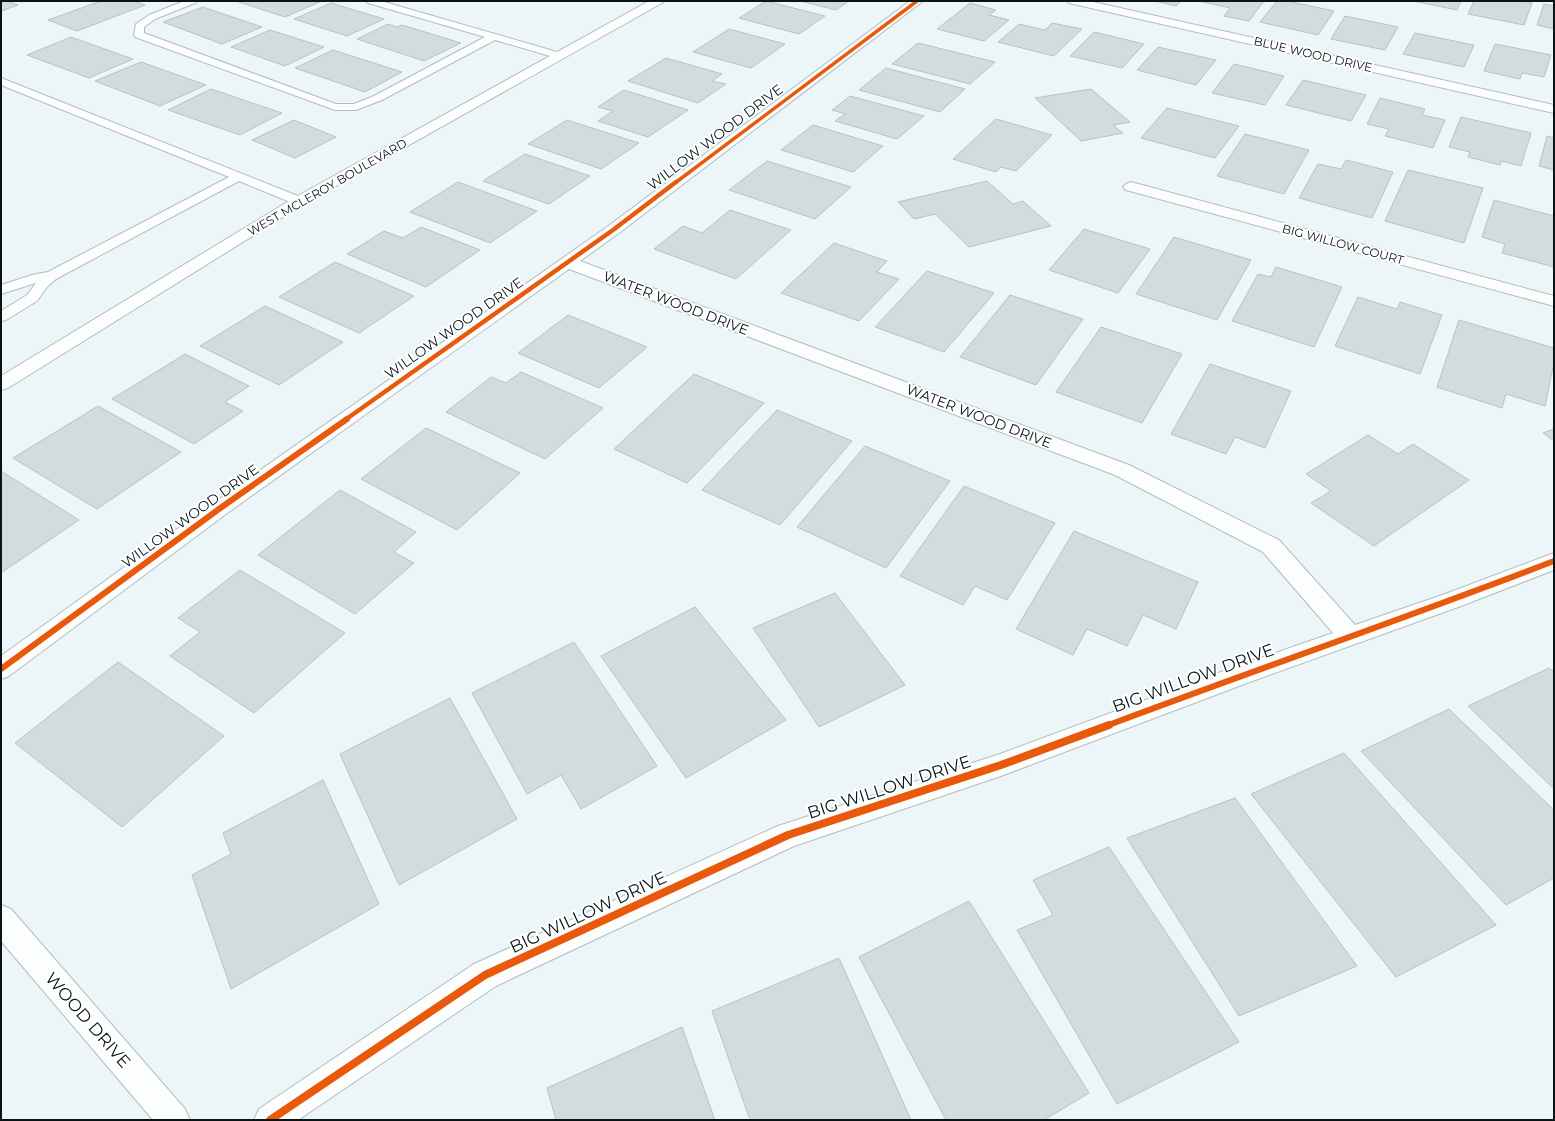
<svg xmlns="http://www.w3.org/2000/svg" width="1555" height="1121" viewBox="0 0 1555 1121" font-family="Montserrat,sans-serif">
<rect width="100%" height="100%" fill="#ecf5f8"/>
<g fill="#d2dcdd" stroke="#b8c2c3">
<path d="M 1,1 L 6,1 L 18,5 L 1,11 Z"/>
<path d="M 101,1 L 133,1 L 145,5 L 77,31 L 48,20 Z"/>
<path d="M 236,1 L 322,1 L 285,17 Z"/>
<path d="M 766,1 L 825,16 L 799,34 L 739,18 Z"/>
<path d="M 800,1 L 849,1 L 836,10 Z"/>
<path d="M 1155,1 L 1181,1 L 1176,6 Z"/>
<path d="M 1199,1 L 1264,1 L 1249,21 L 1224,16 L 1230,8 Z"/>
<path d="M 1277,1 L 1287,1 L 1334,11 L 1318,35 L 1260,22 Z"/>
<path d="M 1413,1 L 1461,1 L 1457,10 Z"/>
<path d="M 1474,1 L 1523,1 L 1532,3 L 1524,25 L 1468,14 Z"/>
<path d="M 331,3 L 384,19 L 347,36 L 294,19 Z"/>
<path d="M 970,3 L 996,10 L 989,15 L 1009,20 L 984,41 L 937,29 Z"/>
<path d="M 1544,4 L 1554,6 L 1554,29 L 1537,25 Z"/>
<path d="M 203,7 L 262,27 L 222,44 L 163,22 Z"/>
<path d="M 1345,16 L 1398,27 L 1385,50 L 1331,39 Z"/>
<path d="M 1052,23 L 1082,29 L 1054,56 L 998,42 L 1019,24 L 1045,30 Z"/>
<path d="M 388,24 L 397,27 L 402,25 L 461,43 L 424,61 L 357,39 Z"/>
<path d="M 729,29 L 785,44 L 751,68 L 693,52 Z"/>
<path d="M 270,30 L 324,47 L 285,66 L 231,47 Z"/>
<path d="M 1094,32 L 1144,44 L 1122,68 L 1070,56 Z"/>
<path d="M 1415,33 L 1474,45 L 1464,67 L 1403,54 Z"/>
<path d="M 71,37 L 133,59 L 89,78 L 27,55 Z"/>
<path d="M 918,43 L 995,62 L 970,84 L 892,64 Z"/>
<path d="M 1495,44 L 1551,55 L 1544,77 L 1522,73 L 1520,79 L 1484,71 Z"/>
<path d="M 1158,47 L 1216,60 L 1196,85 L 1137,70 Z"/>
<path d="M 333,50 L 402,72 L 365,92 L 295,68 Z"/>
<path d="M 666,58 L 722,74 L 712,81 L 726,84 L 698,103 L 628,81 Z"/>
<path d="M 141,62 L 206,85 L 160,106 L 95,81 Z"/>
<path d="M 1234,64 L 1284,76 L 1265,105 L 1212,93 Z"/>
<path d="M 886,68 L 965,89 L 940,112 L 859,90 Z"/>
<path d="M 1303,80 L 1366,95 L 1351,121 L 1286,105 Z"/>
<path d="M 211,89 L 282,113 L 240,135 L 168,110 Z"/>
<path d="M 1091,89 L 1130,122 L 1113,125 L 1123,133 L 1081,141 L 1035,98 Z"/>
<path d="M 624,90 L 688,110 L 648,137 L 598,121 L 613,111 L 598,107 Z"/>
<path d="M 850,96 L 924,116 L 897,139 L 835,121 L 845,114 L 832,110 Z"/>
<path d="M 1380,98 L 1425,109 L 1422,115 L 1445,120 L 1433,148 L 1385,136 L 1389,129 L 1367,124 Z"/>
<path d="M 1167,108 L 1239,126 L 1215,158 L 1141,138 Z"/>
<path d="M 1461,117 L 1531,133 L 1521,166 L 1501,161 L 1500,165 L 1468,157 L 1470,152 L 1449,147 Z"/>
<path d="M 996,119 L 1052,135 L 1016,171 L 1001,167 L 996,172 L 953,159 Z"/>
<path d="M 294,120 L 336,137 L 295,158 L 252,140 Z"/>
<path d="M 567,120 L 639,143 L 601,169 L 528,144 Z"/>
<path d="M 813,125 L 883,146 L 853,172 L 781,150 Z"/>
<path d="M 1245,134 L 1309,150 L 1284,194 L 1217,176 Z"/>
<path d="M 1547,136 L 1554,138 L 1554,170 L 1539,166 Z"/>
<path d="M 525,154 L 590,176 L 549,204 L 483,181 Z"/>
<path d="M 1346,160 L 1393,172 L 1372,218 L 1299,198 L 1318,164 L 1341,169 Z"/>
<path d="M 767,161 L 851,187 L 815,219 L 729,190 Z"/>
<path d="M 1408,170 L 1483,188 L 1464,243 L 1385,221 Z"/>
<path d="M 987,181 L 1013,204 L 1023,201 L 1051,226 L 969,247 L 935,214 L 914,219 L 898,202 Z"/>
<path d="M 458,182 L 537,211 L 490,243 L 410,212 Z"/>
<path d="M 1494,200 L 1554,216 L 1554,267 L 1502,253 L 1505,244 L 1482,237 Z"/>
<path d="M 730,210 L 791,230 L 736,279 L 654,249 L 683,226 L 702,233 Z"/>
<path d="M 421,227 L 480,250 L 426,287 L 347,254 L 384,231 L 403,238 Z"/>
<path d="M 1084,229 L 1150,249 L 1118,293 L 1049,270 Z"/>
<path d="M 1174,237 L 1251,260 L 1217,320 L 1136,294 Z"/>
<path d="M 834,243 L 887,261 L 877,272 L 899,279 L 859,321 L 781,293 Z"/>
<path d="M 335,262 L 414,296 L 359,333 L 279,297 Z"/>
<path d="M 1276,267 L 1342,287 L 1314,347 L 1232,321 L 1258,274 L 1271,277 Z"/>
<path d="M 927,271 L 994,293 L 944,352 L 875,327 Z"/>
<path d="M 1010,295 L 1083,319 L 1036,385 L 960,357 Z"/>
<path d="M 1358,297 L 1397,309 L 1400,302 L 1442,315 L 1420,374 L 1335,346 Z"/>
<path d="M 265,306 L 343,342 L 279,385 L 200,346 Z"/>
<path d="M 568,315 L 647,347 L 599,388 L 518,353 Z"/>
<path d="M 1459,320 L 1554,348 L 1554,363 L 1545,406 L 1506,394 L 1502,408 L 1437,387 Z"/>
<path d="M 1101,327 L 1182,354 L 1142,423 L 1056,392 Z"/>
<path d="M 185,354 L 249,386 L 225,402 L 243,411 L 194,444 L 112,399 Z"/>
<path d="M 1210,364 L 1291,391 L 1265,448 L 1235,437 L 1226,454 L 1171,434 Z"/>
<path d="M 521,372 L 603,408 L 545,459 L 446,412 L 491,377 L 506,383 Z"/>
<path d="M 694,374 L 764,403 L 687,483 L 614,449 Z"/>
<path d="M 98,406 L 181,452 L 97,509 L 13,458 Z"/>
<path d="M 777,410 L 852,441 L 780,525 L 702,490 Z"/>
<path d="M 426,428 L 520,473 L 457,530 L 361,479 Z"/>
<path d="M 1554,429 L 1554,441 L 1543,433 Z"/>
<path d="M 1368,435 L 1398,454 L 1413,444 L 1469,480 L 1374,546 L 1311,503 L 1331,491 L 1306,474 Z"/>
<path d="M 865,446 L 950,481 L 886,568 L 797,527 Z"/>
<path d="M 1,471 L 79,520 L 1,573 Z"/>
<path d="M 964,486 L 1055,523 L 1007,600 L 975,586 L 963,605 L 900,576 Z"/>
<path d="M 340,490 L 416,532 L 394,552 L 414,563 L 355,614 L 258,555 Z"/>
<path d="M 1074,531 L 1198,582 L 1176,629 L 1143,615 L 1127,646 L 1087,629 L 1073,655 L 1016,629 Z"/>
<path d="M 240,570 L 345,633 L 254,713 L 170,656 L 200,632 L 178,618 Z"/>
<path d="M 835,593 L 905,685 L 819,727 L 753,628 Z"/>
<path d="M 695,607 L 786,720 L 686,778 L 601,656 Z"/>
<path d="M 574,642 L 657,766 L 581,809 L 561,775 L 527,794 L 472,693 Z"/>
<path d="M 118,662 L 224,736 L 122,827 L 15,743 Z"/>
<path d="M 1549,668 L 1554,672 L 1554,789 L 1468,706 Z"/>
<path d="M 450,698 L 517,819 L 399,885 L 340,754 Z"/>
<path d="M 1449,709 L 1554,810 L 1554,878 L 1506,905 L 1361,751 Z"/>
<path d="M 1344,753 L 1496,925 L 1396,977 L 1251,794 Z"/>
<path d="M 323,780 L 379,904 L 231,989 L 192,875 L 231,854 L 223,833 Z"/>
<path d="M 1235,798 L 1357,966 L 1239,1016 L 1127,838 Z"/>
<path d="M 1109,847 L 1239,1042 L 1117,1104 L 1017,930 L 1053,915 L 1033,880 Z"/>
<path d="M 969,901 L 1089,1093 L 1044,1120 L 946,1120 L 859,957 Z"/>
<path d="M 839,958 L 911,1120 L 750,1120 L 712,1011 Z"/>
<path d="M 682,1027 L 715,1120 L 556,1120 L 547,1088 Z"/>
</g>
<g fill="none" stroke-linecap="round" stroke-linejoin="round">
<defs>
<g id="service">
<path d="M 184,1 L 197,1 L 195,3 L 155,19 L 144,27 L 144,33 L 336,104 L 354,104 L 374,96 L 485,37 L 368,3 L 366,1 L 381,1 L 564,54 L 565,56 L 560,59 L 495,40 L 382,100 L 356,110 L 335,110 L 135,37 L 134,35 L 136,24 L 149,15 Z"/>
<path d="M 1,78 L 303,198 L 305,201 L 303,204 L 295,204 L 239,181 L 56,279 L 47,287 L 37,301 L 6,320 L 1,321 L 1,311 L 27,295 L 36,283 L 1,294 L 1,285 L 32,275 L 48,272 L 229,177 L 1,85 Z"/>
</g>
<g id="minor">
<path d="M 910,1 L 923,1 L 619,233 L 580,261 L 1129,465 L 1279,540 L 1355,625 L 1445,594 L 1554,553 L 1554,570 L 1461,606 L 1247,683 L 1001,776 L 794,846 L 496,986 L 298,1120 L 254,1120 L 259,1109 L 474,964 L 778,826 L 1000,754 L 1229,669 L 1333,633 L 1263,552 L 1115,475 L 569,269 L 226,514 L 9,676 L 1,679 L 1,656 L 212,504 L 607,227 Z"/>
<path d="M 1067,1 L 1089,1 L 1554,105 L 1554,113 L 1073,4 L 1069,3 Z"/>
<path d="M 1131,182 L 1554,296 L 1554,306 L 1126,190 L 1123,187 L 1126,184 Z"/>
<path d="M 1,905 L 11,909 L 185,1109 L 190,1120 L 153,1120 L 1,941 Z"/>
</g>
<path id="secondary" d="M 649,1 L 664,1 L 662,3 L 304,204 L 8,388 L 1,390 L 1,376 L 294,198 Z"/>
</defs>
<use href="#service" stroke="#b2bcbf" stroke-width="2"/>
<use href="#minor" stroke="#b2bcbf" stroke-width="2"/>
<use href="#secondary" stroke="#b2bcbf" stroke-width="2"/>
<use href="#service" fill="#fcfefe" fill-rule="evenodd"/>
<use href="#minor" fill="#fcfefe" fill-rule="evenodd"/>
<use href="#secondary" fill="#fcfefe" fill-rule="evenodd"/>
<defs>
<path id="cycleway-far3" d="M 675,183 L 917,1"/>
<path id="cycleway-far2" d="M 345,420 L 613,230 L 676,182"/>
<g id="cycleway-far1">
<path d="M 1,669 L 219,509 L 347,419"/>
<path d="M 1106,726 C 1255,670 1406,618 1554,561"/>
</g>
<path id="cycleway" d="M 270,1120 L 485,975 L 788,835 L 1001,765 L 1109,725"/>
</defs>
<use href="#cycleway-far3" stroke="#fff" stroke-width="5"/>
<use href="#cycleway-far2" stroke="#fff" stroke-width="6"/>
<use href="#cycleway-far1" stroke="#fff" stroke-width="8"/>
<use href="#cycleway" stroke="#fff" stroke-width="10"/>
<use href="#cycleway-far3" stroke="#e8590c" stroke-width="3.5"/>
<use href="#cycleway-far2" stroke="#e8590c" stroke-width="4.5"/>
<use href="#cycleway-far1" stroke="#e8590c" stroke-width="6"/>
<use href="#cycleway" stroke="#e8590c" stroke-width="8"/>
</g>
<g text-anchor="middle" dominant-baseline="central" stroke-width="4" stroke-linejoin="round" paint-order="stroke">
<g font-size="12" fill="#091417" stroke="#fff">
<text transform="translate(1313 54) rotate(13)">BLUE WOOD DRIVE</text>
<text transform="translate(327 187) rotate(-30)">WEST MCLEROY BOULEVARD</text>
<text transform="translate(1343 244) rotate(15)">BIG WILLOW COURT</text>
</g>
<g font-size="14" fill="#091417" stroke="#fff">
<text transform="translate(715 137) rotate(-37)">WILLOW WOOD DRIVE</text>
<text transform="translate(676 303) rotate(21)">WATER WOOD DRIVE</text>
<text transform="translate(454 328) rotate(-35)">WILLOW WOOD DRIVE</text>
<text transform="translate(979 416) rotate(21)">WATER WOOD DRIVE</text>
<text transform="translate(190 516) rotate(-36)">WILLOW WOOD DRIVE</text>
</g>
<g font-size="17" fill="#091417" stroke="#fff">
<text transform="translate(1193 678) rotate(-20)">BIG WILLOW DRIVE</text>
<text transform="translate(889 787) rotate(-18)">BIG WILLOW DRIVE</text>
<text transform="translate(588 912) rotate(-25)">BIG WILLOW DRIVE</text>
<text transform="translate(88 1020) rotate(49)">WOOD DRIVE</text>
</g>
</g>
<rect width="1555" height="1121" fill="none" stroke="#091417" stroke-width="4"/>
</svg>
